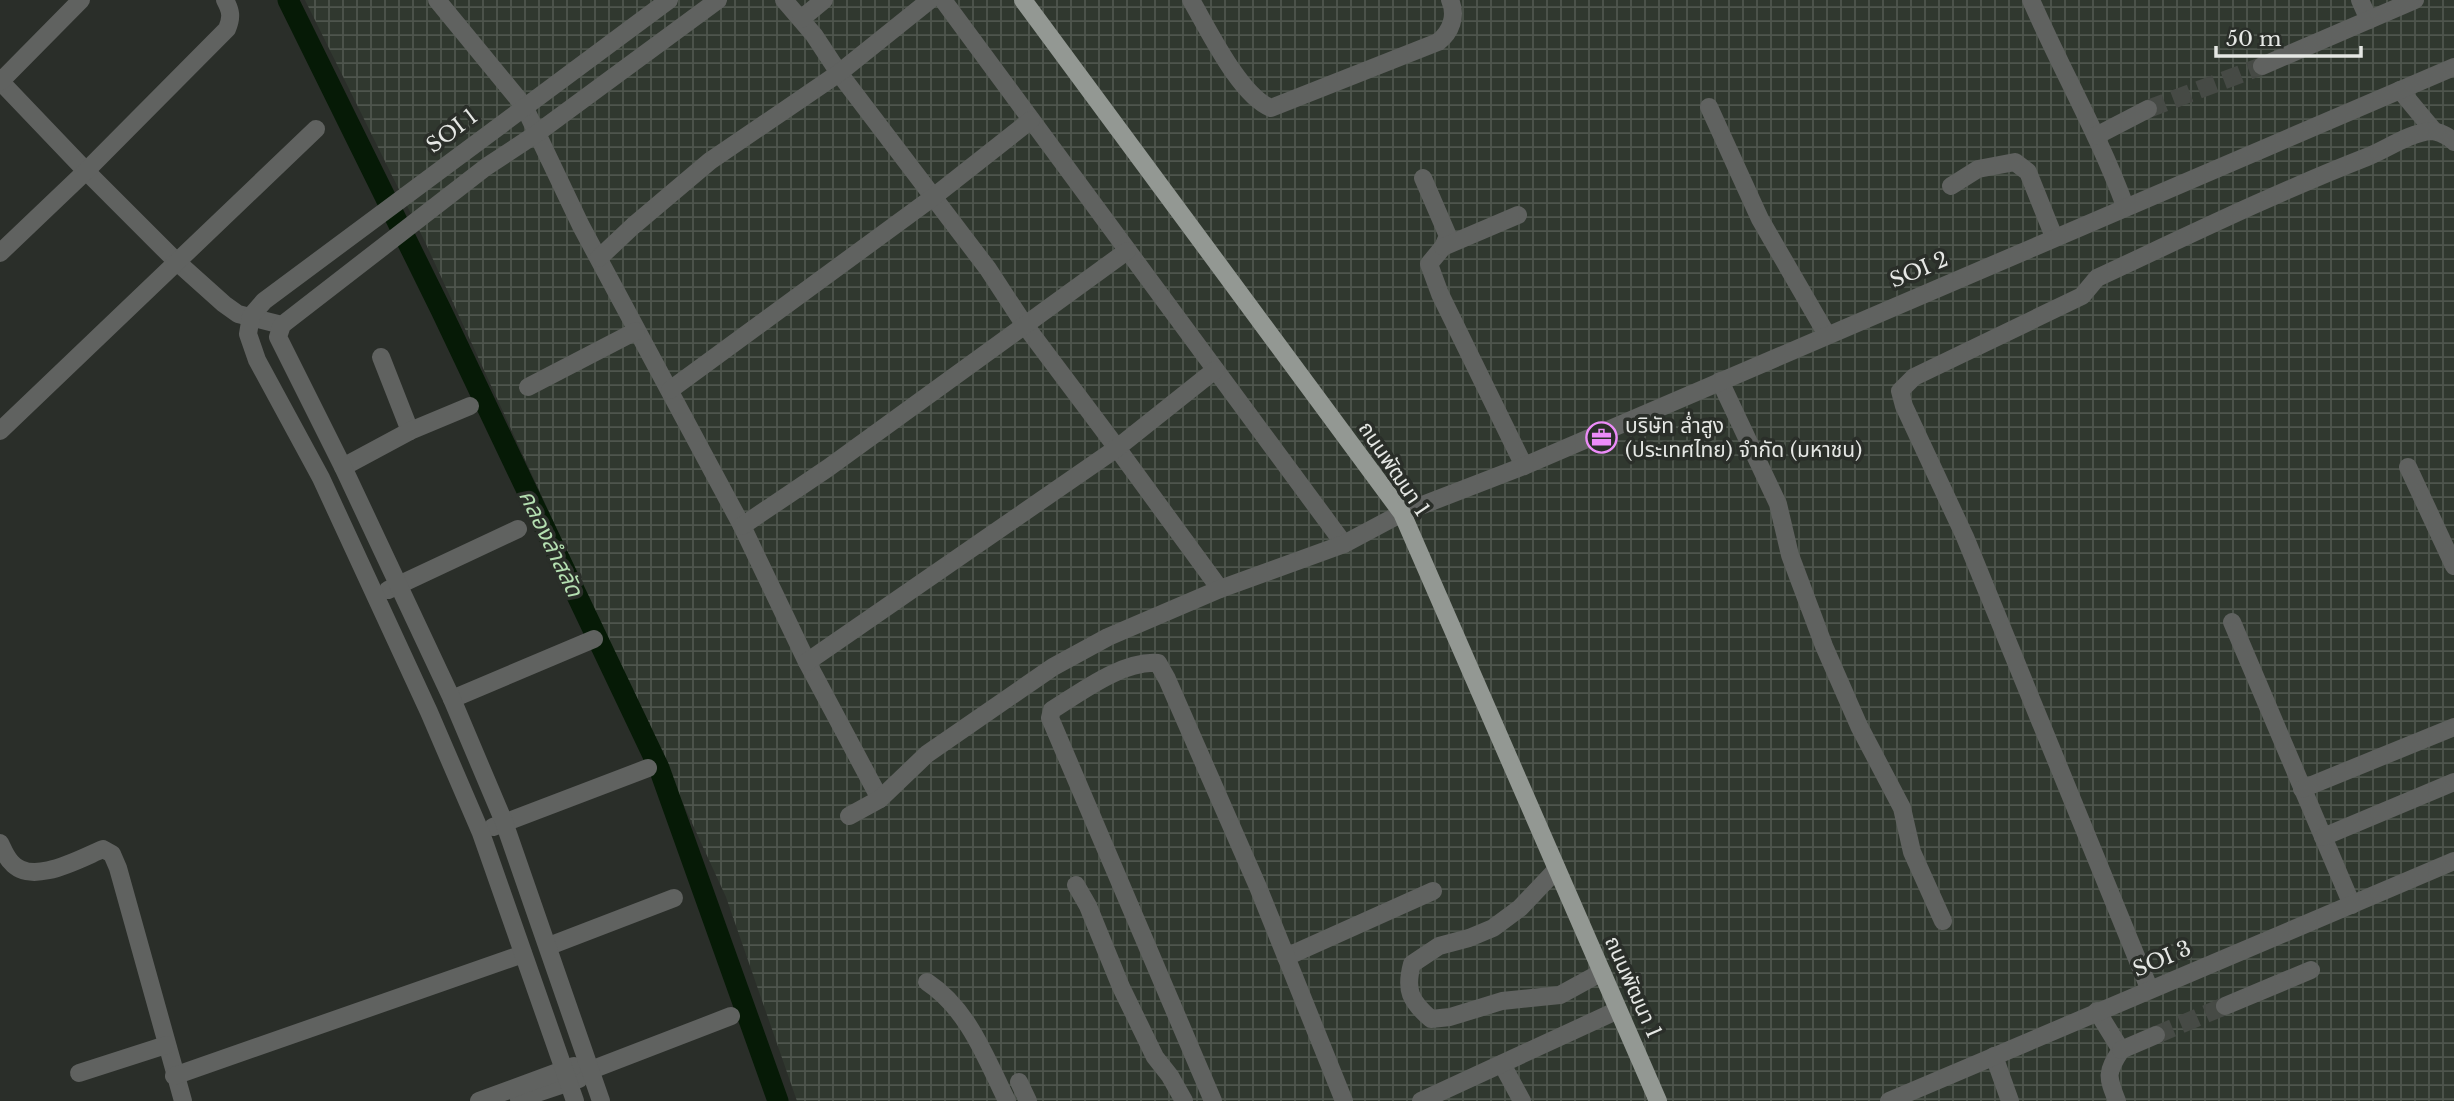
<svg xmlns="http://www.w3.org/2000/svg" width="2454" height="1101" viewBox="0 0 2454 1101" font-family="'Libre Baskerville','Noto Sans Thai',serif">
<defs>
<pattern id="industrial-grid" width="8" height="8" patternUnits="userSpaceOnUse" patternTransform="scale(1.75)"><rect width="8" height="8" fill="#30382f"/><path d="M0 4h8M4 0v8" fill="none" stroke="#4e554d"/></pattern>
</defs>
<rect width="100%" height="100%" fill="#2a2e29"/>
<path fill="url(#industrial-grid)" d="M 305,0 L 2454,0 L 2454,1101 L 797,1101 L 726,897 L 426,244 Z"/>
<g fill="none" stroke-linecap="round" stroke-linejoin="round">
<path stroke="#061a06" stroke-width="21" d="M 288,0 L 441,310 L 659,768 L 778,1101"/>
<g stroke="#464a45" stroke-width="18" stroke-dasharray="18 9" stroke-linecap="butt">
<path d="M 2148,109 L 2262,66"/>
<path d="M 2156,1035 L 2225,1006"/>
</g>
<g stroke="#606260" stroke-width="18">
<path d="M 437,0 L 524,106 L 581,226 L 742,526 L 807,662 L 880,799"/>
<path d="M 784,0 L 814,35 L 839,73 L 988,269 L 1024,324 L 1117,448 L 1220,589"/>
<path d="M 943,0 L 1344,544"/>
<path d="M 1191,0 C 1208,29 1240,96 1271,108 L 1438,42 C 1451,32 1457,16 1450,0"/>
<path d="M 2031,0 C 2061,69 2099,135 2125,206"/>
<path d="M 2360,0 L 2369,20"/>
<path d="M 801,19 L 824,0"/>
<path d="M 2262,66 L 2415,0"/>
<path d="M 0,81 L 86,171 L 176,261 L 224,304 L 238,314 L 282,325"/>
<path d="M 0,82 L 81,0"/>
<path d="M 2400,90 L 2434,131"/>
<path d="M 1709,107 L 1760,219 L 1827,335"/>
<path d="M 2096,136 L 2148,109"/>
<path d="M 1423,178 L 1448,236 L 1443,247 L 1429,264 L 1440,294 L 1524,466"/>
<path d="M 1951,186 L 1978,169 L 2015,162 L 2028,172 L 2054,237"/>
<path d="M 1443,247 L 1518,215"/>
<path d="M 0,253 L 86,171 L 227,29 C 232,17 231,11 225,0"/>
<path d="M 599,258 L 633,226 L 710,161 L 839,73 L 930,0"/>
<path d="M 381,357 L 410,431"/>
<path d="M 1720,381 L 1778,504 L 1790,555 L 1824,646 L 1859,726 L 1902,808 L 1912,852 L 1943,921"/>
<path d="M 528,387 L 636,331"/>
<path d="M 670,390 L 932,198 L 1031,120"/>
<path d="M 0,431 L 316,129"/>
<path d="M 343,467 L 410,431 L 470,406"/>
<path d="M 2408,467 L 2454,566"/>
<path d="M 742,526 L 828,468 L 1127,251"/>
<path d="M 388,590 L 518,529"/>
<path d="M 2232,622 L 2352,905"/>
<path d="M 807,662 L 1117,448 L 1215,370"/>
<path d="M 452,699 L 594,639"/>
<path d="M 2302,789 L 2454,727"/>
<path d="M 849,816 L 880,799 L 927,754 L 1053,667 L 1108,637 L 1220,589 L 1344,544 L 1402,513 L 1524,466 L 2454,67"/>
<path d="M 493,827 L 648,768"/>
<path d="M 2323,837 L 2454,782"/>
<path d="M 0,843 C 3,849 6,857 11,862 C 31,887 81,858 103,849 L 112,854 L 118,868 L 183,1101"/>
<path d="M 1557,869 L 1520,908 L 1493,928 L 1469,938 L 1439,946 L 1412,964 C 1405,990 1410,1001 1431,1019 L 1450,1017 L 1502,1001 L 1560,995 L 1602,972"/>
<path d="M 1076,885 L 1088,906 L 1121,987 L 1155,1057 L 1170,1076 L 1184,1101"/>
<path d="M 549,946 L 674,898"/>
<path d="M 1286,957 L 1433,891"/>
<path d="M 927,982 C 968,1009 986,1058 1007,1101"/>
<path d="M 2149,988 L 1965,537 L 1904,406 L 1900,391 L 1914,377 L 2082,296 L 2097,278 C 2187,236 2275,193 2367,157 C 2387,149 2409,133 2431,131 C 2438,131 2450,137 2454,142"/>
<path d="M 2225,1006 L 2311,970"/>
<path d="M 2097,1011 L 2121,1050 C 2106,1073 2107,1076 2117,1101"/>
<path d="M 2121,1050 L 2156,1035"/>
<path d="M 1994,1056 L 2010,1101"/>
<path d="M 1502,1064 L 1522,1101"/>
<path d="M 591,1070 L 731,1016"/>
<path d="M 79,1073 L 166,1045"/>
<path d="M 174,1076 L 523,954"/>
<path d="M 1019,1082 L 1028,1101"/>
<path d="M 519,1099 L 579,1079"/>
<path d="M 479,1101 L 574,1066"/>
<path d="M 575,1101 L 481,833 L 429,712 L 321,478 L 257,360 L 248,334 L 251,316 L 264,301 L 669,0"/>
<path d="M 601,1101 L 504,822 L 452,699 L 343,467 L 278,337 L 282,325 L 486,167 L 536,134 L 718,0"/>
<path d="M 1213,1101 L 1050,718 L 1052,710 C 1081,692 1123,660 1158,663 L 1167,679 L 1258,887 L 1344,1101"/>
<path d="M 1421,1101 L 1618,1010"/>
<path d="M 1889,1101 L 2454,861"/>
</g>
<path stroke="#939893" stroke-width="18" d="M 1023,0 L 1402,513 L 1658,1101"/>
</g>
<defs>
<symbol id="office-ring" viewBox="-11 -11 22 22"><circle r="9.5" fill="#2a2e29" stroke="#ed8cf9" stroke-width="1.5"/><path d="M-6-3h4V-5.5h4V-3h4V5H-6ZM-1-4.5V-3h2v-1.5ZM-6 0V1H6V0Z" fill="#ed8cf9"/></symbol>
</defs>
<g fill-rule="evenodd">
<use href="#office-ring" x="1584" y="420" width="35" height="35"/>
</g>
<g text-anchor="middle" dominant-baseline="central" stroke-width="7" stroke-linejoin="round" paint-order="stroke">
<g font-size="21" fill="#e5e7e4" stroke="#2a2e29">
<text transform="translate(452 131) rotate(-37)">SOI 1</text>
<text transform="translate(1919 270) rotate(-23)">SOI 2</text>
<text transform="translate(1394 469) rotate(56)">ถนนพัฒนา 1</text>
<text transform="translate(2162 959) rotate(-23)">SOI 3</text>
<text transform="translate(1633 987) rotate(66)">ถนนพัฒนา 1</text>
</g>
<g font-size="21" fill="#e5e7e4" stroke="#2a2e29" text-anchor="start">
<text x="1625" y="426">บริษัท ล่ำสูง<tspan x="1625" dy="24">(ประเทศไทย) จำกัด (มหาชน)</tspan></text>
</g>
<g font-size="23" font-style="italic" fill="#b4dfb1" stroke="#2a2e29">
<text transform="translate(551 543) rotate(64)">คลองลำสลัด</text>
</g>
</g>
<path d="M2216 46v10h145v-10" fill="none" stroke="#e5e7e4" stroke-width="3.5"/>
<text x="2226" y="46" font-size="21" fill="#e5e7e4" stroke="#2a2e29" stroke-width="5" paint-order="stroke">50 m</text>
</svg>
